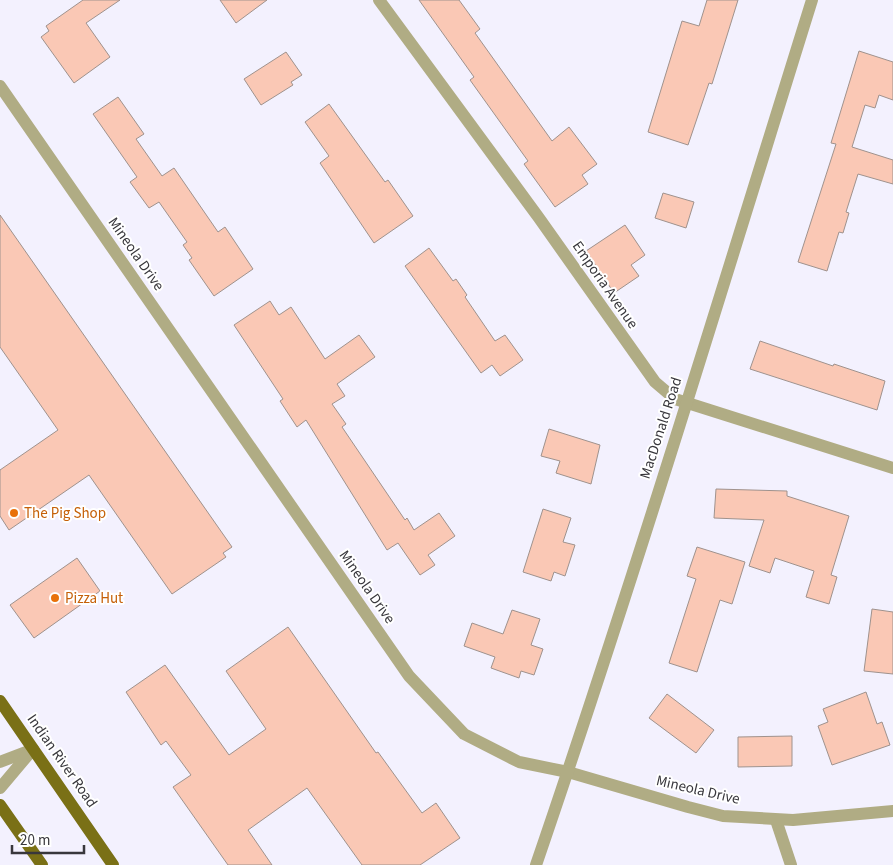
<svg xmlns="http://www.w3.org/2000/svg" width="893" height="865" viewBox="0 0 893 865" font-family="'Source Sans 3',sans-serif">
<rect width="100%" height="100%" fill="#f3f1fe"/>
<g fill="#fac8b5" stroke="#9f928d">
<path d="M 83,0 L 120,0 L 86,23 L 110,57 L 74,83 L 41,37 L 49,31 L 46,26 Z"/>
<path d="M 220,0 L 267,0 L 236,23 Z"/>
<path d="M 419,0 L 459,0 L 480,29 L 475,33 L 552,141 L 569,127 L 597,164 L 582,175 L 588,184 L 555,207 L 524,164 L 528,161 L 470,80 L 474,77 Z"/>
<path d="M 707,0 L 738,0 L 712,84 L 709,83 L 688,145 L 648,132 L 682,21 L 699,26 Z"/>
<path d="M 859,51 L 893,62 L 893,100 L 879,95 L 875,108 L 865,105 L 852,147 L 893,160 L 893,184 L 858,174 L 846,212 L 849,213 L 843,233 L 839,232 L 827,271 L 798,262 L 836,144 L 831,143 Z"/>
<path d="M 286,52 L 302,75 L 291,82 L 293,85 L 261,105 L 244,79 Z"/>
<path d="M 118,97 L 144,134 L 136,139 L 162,176 L 174,168 L 218,232 L 225,227 L 253,269 L 214,296 L 189,260 L 192,258 L 183,245 L 187,242 L 159,202 L 149,208 L 130,182 L 137,177 L 93,114 Z"/>
<path d="M 329,104 L 385,182 L 388,180 L 413,216 L 374,243 L 320,163 L 329,156 L 305,122 Z"/>
<path d="M 663,193 L 694,202 L 686,228 L 655,218 Z"/>
<path d="M 0,215 L 232,547 L 223,553 L 226,557 L 172,594 L 89,475 L 9,530 L 0,516 L 0,470 L 58,430 L 0,347 Z"/>
<path d="M 625,225 L 645,255 L 631,265 L 639,276 L 614,293 L 586,251 Z"/>
<path d="M 429,248 L 453,281 L 456,279 L 467,295 L 465,297 L 495,341 L 505,335 L 523,360 L 500,376 L 492,365 L 481,373 L 405,266 Z"/>
<path d="M 270,301 L 279,315 L 291,307 L 325,359 L 359,335 L 375,357 L 337,384 L 345,396 L 332,404 L 346,424 L 342,427 L 405,520 L 407,518 L 414,530 L 439,513 L 455,536 L 428,555 L 435,565 L 420,575 L 398,543 L 387,550 L 306,420 L 297,427 L 280,401 L 283,399 L 234,325 Z"/>
<path d="M 760,341 L 833,366 L 834,364 L 885,381 L 877,410 L 750,369 Z"/>
<path d="M 549,429 L 600,445 L 591,484 L 556,473 L 560,461 L 541,456 Z"/>
<path d="M 716,489 L 787,491 L 787,496 L 849,516 L 831,575 L 837,577 L 829,604 L 806,597 L 814,571 L 775,558 L 770,573 L 749,566 L 764,520 L 714,518 Z"/>
<path d="M 543,509 L 571,518 L 563,542 L 575,545 L 565,576 L 554,572 L 551,581 L 523,572 Z"/>
<path d="M 697,547 L 745,562 L 732,604 L 720,600 L 697,672 L 669,663 L 696,579 L 687,576 Z"/>
<path d="M 77,558 L 100,591 L 34,638 L 10,605 Z"/>
<path d="M 872,609 L 893,612 L 893,674 L 864,671 Z"/>
<path d="M 512,610 L 540,619 L 531,645 L 543,649 L 534,675 L 521,671 L 519,678 L 491,668 L 495,657 L 464,646 L 472,623 L 503,634 Z"/>
<path d="M 288,627 L 376,753 L 378,752 L 422,813 L 436,803 L 460,838 L 420,865 L 362,865 L 307,788 L 248,830 L 272,865 L 228,865 L 173,787 L 191,775 L 166,741 L 161,745 L 126,692 L 165,665 L 229,755 L 266,729 L 226,671 Z"/>
<path d="M 866,692 L 877,724 L 882,722 L 890,745 L 832,765 L 818,726 L 828,722 L 823,709 Z"/>
<path d="M 667,694 L 714,730 L 696,753 L 649,718 Z"/>
<path d="M 792,736 L 792,766 L 738,767 L 738,737 Z"/>
</g>
<g fill="none" stroke-linecap="round" stroke-linejoin="round">
<path stroke="#b0ac84" stroke-width="12" d="M 776,820 L 791,865"/>
<g stroke="#b0ac84" stroke-width="12">
<path d="M 379,0 L 539,218 L 655,382 L 675,399 L 893,468"/>
<path d="M 0,86 L 409,676 L 464,734 L 519,762 L 568,772 L 688,807 L 723,816 L 793,820 L 893,811"/>
<path d="M 0,762 L 31,750"/>
<path d="M 0,788 L 33,749"/>
</g>
<path stroke="#b0ac84" stroke-width="12" d="M 536,865 C 634,579 722,289 812,0"/>
<g stroke="#7a7016" stroke-width="12">
<path d="M 0,701 L 113,865"/>
<path d="M 0,805 L 42,865"/>
</g>
</g>
<g fill="#e8710a" stroke="#fff" stroke-width="2">
<circle cx="14" cy="513" r="5"/>
<circle cx="55" cy="598" r="5"/>
</g>
<g text-anchor="middle" dominant-baseline="central" stroke-width="4" stroke-linejoin="round" paint-order="stroke">
<g font-size="15" fill="#38373c" stroke="#fff">
<text transform="translate(136 254) rotate(55)">Mineola Drive</text>
<text transform="translate(605 285) rotate(55)">Emporia Avenue</text>
<text transform="translate(661 428) rotate(-72)">MacDonald Road</text>
<text transform="translate(367 587) rotate(55)">Mineola Drive</text>
<text transform="translate(62 761) rotate(55)">Indian River Road</text>
<text transform="translate(698 790) rotate(13)">Mineola Drive</text>
</g>
<g font-size="15" fill="#c56008" stroke="#fff" text-anchor="start">
<text x="24" y="513">The Pig Shop</text>
<text x="65" y="598">Pizza Hut</text>
</g>
</g>
<path d="M12 845v8h72v-8" fill="none" stroke="#38373c" stroke-width="2.5"/>
<text x="20" y="845" font-size="15" fill="#38373c" stroke="#ffffff" stroke-width="4" paint-order="stroke">20 m</text>
</svg>
